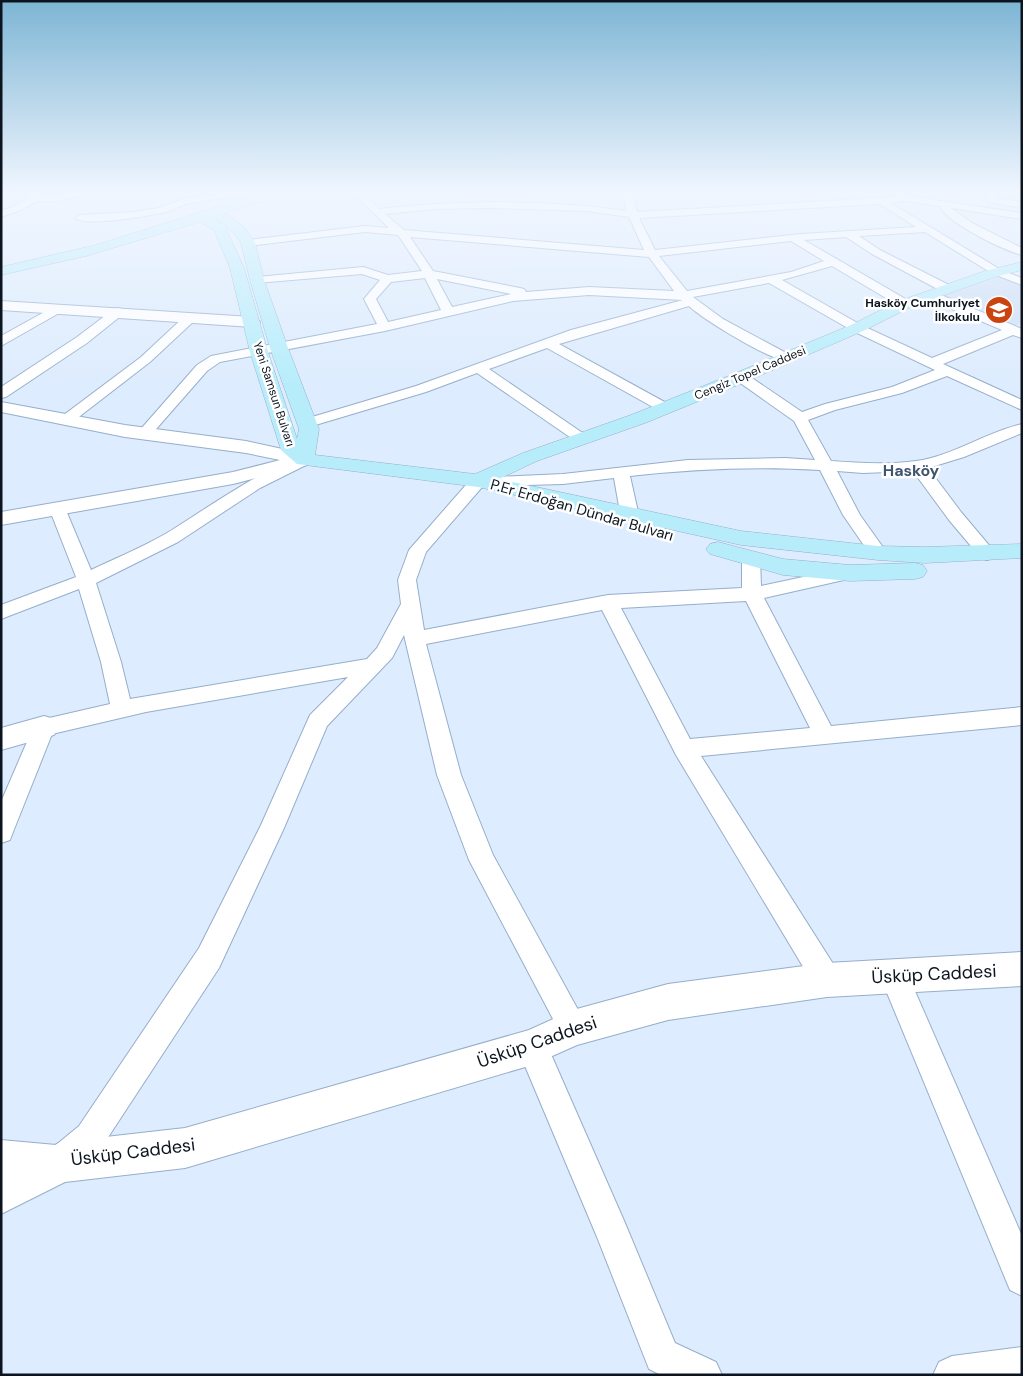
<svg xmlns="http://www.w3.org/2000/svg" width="1023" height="1376" viewBox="0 0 1023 1376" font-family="'DM Sans',sans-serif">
<rect width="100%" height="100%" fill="#ddecfe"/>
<path fill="#cddff4" d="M 999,277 L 1022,285 L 1022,323 L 1014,326 L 943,296 Z"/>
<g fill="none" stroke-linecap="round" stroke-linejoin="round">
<defs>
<g id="minor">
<path d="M 79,191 L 100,191 L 53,202 L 37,201 L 21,210 L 1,217 L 1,211 L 15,206 L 32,196 L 53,196 Z"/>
<path d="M 236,191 L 261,191 L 256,194 C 233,197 210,199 187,204 C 179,206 171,211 162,213 C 147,216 85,227 75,218 L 80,215 L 133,212 L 159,208 L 184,199 Z"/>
<path d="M 351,191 L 362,191 L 379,209 C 461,200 545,199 627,211 L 622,191 L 632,191 L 637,212 L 882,198 L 898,196 L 895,191 L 905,191 L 907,196 L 1022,213 L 1022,219 L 951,208 L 972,223 L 1022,248 L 1022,255 C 1003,250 947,223 940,206 L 904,201 L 891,203 L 1001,270 L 1022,278 L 1022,285 L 993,274 L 925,232 L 859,236 L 880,250 L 951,286 L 953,289 L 951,292 L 943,292 L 872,254 L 846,237 L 804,240 L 909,301 L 911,304 L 909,307 L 901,307 L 832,266 L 782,280 L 861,325 L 932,358 L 1002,330 L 926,298 L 924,295 L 926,292 L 934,292 L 1022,329 L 1022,338 L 1013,335 L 943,364 L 1022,400 L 1022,410 L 947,376 L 902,393 L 835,410 L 808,420 L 831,461 C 859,463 888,465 916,461 C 953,456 986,432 1022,424 L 1022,433 L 964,457 L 928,468 L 961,512 L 993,550 L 996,554 L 993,558 L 987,560 L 981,558 L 949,520 L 913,471 L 863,473 L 837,471 L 860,515 L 887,553 L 884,557 L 878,559 L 872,557 L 843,515 L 820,470 C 756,466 693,469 630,476 L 638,512 L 635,516 L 629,517 L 623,516 L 620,512 L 614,478 L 563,484 L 483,486 L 426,552 L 416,580 L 424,630 L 608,595 L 742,588 L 742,558 L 745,554 L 751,552 L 757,554 L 760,558 L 761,586 L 850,567 L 857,569 L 859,573 L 857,577 L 764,598 L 831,726 L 1022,707 L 1022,725 L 701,756 L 837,970 L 841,980 L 837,990 L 827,994 L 817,990 L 676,755 L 602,610 L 426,644 L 461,775 L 493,855 L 588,1028 L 583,1038 L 573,1043 L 563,1038 L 469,860 L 437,775 L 404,635 L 392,658 L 327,726 L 284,828 L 219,968 L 101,1148 L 72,1173 L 61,1178 L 1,1172 L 1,1140 L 56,1145 L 79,1126 L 199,948 L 261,825 L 310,715 L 348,677 L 146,712 L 52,734 L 13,832 L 10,840 L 1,843 L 1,802 L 36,721 L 110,704 L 101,662 L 79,589 L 1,619 L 1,605 L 76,577 L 49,508 L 51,504 L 57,503 L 63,504 L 65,508 L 91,570 C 116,558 143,547 167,533 C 191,519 287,451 310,457 L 312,460 L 310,463 L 260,488 L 178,542 L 96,583 L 121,662 L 130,699 L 367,659 L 377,648 L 401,604 L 398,580 L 409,550 L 472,478 L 563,474 L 688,460 L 785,458 L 815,460 L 794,421 L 736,380 L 734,377 L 736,374 L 746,374 L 802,412 L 825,404 L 892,387 L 935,370 L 853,331 L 769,283 L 693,297 L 723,319 L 790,355 L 792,358 L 790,361 C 775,364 701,318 689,306 L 559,344 L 670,405 L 672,408 L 670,411 L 660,411 L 547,348 L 489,369 L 587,436 L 590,439 L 587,442 L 577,442 L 477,373 L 426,392 L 312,426 L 302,426 L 300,423 L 302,420 L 416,386 L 571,330 L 683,300 L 589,295 L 513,301 L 385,331 L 220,362 L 207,371 L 150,436 L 140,436 L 137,433 L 140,430 L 197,365 L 211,356 L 377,324 L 364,299 L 380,280 L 362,274 L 257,283 L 251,280 L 257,277 L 363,267 L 388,275 L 422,271 L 398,235 L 365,232 L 248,246 L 243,243 L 248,240 L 365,226 L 389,228 ZM 880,204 L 916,227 L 801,234 L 655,250 L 639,218 ZM 490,208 L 587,211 L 629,217 L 644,250 L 404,230 L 385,214 L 436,209 ZM 410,237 L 649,257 L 674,291 L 589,287 L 526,292 L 524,289 L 520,288 L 433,271 ZM 791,241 L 824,261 L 791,272 L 687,291 L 659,256 ZM 425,278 L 441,310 L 388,322 L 376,299 L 391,282 ZM 437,279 L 511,294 L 452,307 ZM 746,601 L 810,728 L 690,739 L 621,608 Z"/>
<path d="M 985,191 L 995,191 L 996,198 L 1017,201 L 1022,204 L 1017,207 L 988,202 Z"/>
<path d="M 57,305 L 61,306 L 63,309 L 61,312 L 1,346 L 1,336 Z"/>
<path d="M 118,308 L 122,309 L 124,312 L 122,315 L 87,343 L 6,397 L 1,398 L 1,387 L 77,337 L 114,309 Z"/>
<path d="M 190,314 L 196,318 L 194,321 L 150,362 L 71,423 L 61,423 L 59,420 L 61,417 L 141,357 L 186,315 Z"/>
<path d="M 894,962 L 904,966 L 1022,1236 L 1022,1296 L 1010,1290 L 880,976 L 884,966 Z"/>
<path d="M 532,1032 L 543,1036 L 625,1223 L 675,1343 L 716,1362 L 722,1375 L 661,1375 L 649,1369 L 597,1237 L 517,1047 L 521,1036 Z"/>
<path d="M 1022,1347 L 1022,1375 L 933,1375 L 939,1362 L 952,1356 Z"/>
</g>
<g id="tertiary">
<path d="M 31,191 L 43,191 L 39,201 L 31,201 L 29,198 Z"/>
<path d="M 1,301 L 252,317 L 257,319 L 260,322 L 257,325 L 252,327 L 1,310 Z"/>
<path d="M 1,402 L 125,425 L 246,441 L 305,454 L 311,456 L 314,460 L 311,464 L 233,484 L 1,525 L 1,512 L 233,472 L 280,460 L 246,453 L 125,437 L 1,412 Z"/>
<path d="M 44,716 L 54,719 L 58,727 L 54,735 L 1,750 L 1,728 Z"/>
<path d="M 1022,952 L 1022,986 L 827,997 L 668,1020 L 577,1045 L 532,1065 L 185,1168 L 65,1182 L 1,1214 L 1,1172 L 61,1142 L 185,1128 L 529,1030 L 573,1010 L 668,984 L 827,963 Z"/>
</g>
<g id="secondary">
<path d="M 268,191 L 289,191 L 287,194 L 225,213 L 244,227 L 255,243 L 264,280 L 288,348 L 319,429 L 315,455 L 475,474 L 523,453 L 631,415 L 726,377 L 851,325 L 899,301 L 985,271 L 1022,262 L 1022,270 L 995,277 L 911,307 L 863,331 L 738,385 L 645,423 L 537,461 L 499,479 L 741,531 L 878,546 L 925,547 L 1022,544 L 1022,558 L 925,563 L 878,560 L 741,545 L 478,487 L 297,464 L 281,450 L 250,352 L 230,268 L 214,230 L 200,222 L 86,256 L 1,275 L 1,267 L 96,245 ZM 215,217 L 224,225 L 212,218 ZM 225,226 L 234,233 L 241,243 L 250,280 L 270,348 L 299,429 L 297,439 L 268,352 L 244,268 Z"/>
<path d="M 718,542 L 783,559 L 850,565 L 915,563 L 923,565 L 927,571 L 923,577 L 915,579 L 850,581 L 783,575 L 710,554 L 706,549 L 710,544 Z"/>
</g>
</defs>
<use href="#minor" stroke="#96aeca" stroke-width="2"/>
<use href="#tertiary" stroke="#96aeca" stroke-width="2"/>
<use href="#secondary" stroke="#96aeca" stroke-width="1"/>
<use href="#minor" fill="#fff" fill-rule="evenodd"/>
<use href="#tertiary" fill="#fff" fill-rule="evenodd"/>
<use href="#secondary" fill="#b7edfb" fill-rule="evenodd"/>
</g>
<linearGradient id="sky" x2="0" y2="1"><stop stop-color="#7db5d4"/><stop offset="0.5" stop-color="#f0f6ff"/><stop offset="1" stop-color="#f0f6ff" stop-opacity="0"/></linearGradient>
<rect width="1023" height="384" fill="url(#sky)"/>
<defs>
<symbol id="school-disc" viewBox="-11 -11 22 22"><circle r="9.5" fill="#cb4410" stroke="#fff"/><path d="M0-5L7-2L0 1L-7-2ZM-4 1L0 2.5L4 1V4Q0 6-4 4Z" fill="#fff"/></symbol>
</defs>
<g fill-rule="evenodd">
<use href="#school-disc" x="983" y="294" width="32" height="32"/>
</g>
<g text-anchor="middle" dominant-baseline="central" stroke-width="5" stroke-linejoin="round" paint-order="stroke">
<g font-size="12" font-weight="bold" fill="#0c151f" stroke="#fff" text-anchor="end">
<text x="980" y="303">Hasköy Cumhuriyet<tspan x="980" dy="14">İlkokulu</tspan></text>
</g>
<g font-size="12" fill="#0c151f" stroke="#fff">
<text transform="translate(750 373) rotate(-23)">Cengiz Topel Caddesi</text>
<text transform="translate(274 394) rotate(72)">Yeni Samsun Bulvarı</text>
</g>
<g font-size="15" fill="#0c151f" stroke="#fff">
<text transform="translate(582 510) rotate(16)">P.Er Erdoğan Dündar Bulvarı</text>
</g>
<g font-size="16" font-weight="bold" fill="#3f556d" stroke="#fff">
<text x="911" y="470">Hasköy</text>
</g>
<g font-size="18" fill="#0c151f" stroke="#fff">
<text transform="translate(934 974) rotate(-3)">Üsküp Caddesi</text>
<text transform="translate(537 1042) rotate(-19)">Üsküp Caddesi</text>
<text transform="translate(133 1152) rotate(-7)">Üsküp Caddesi</text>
</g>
</g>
<rect width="1023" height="1376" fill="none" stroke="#0c151f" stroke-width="5"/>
</svg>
